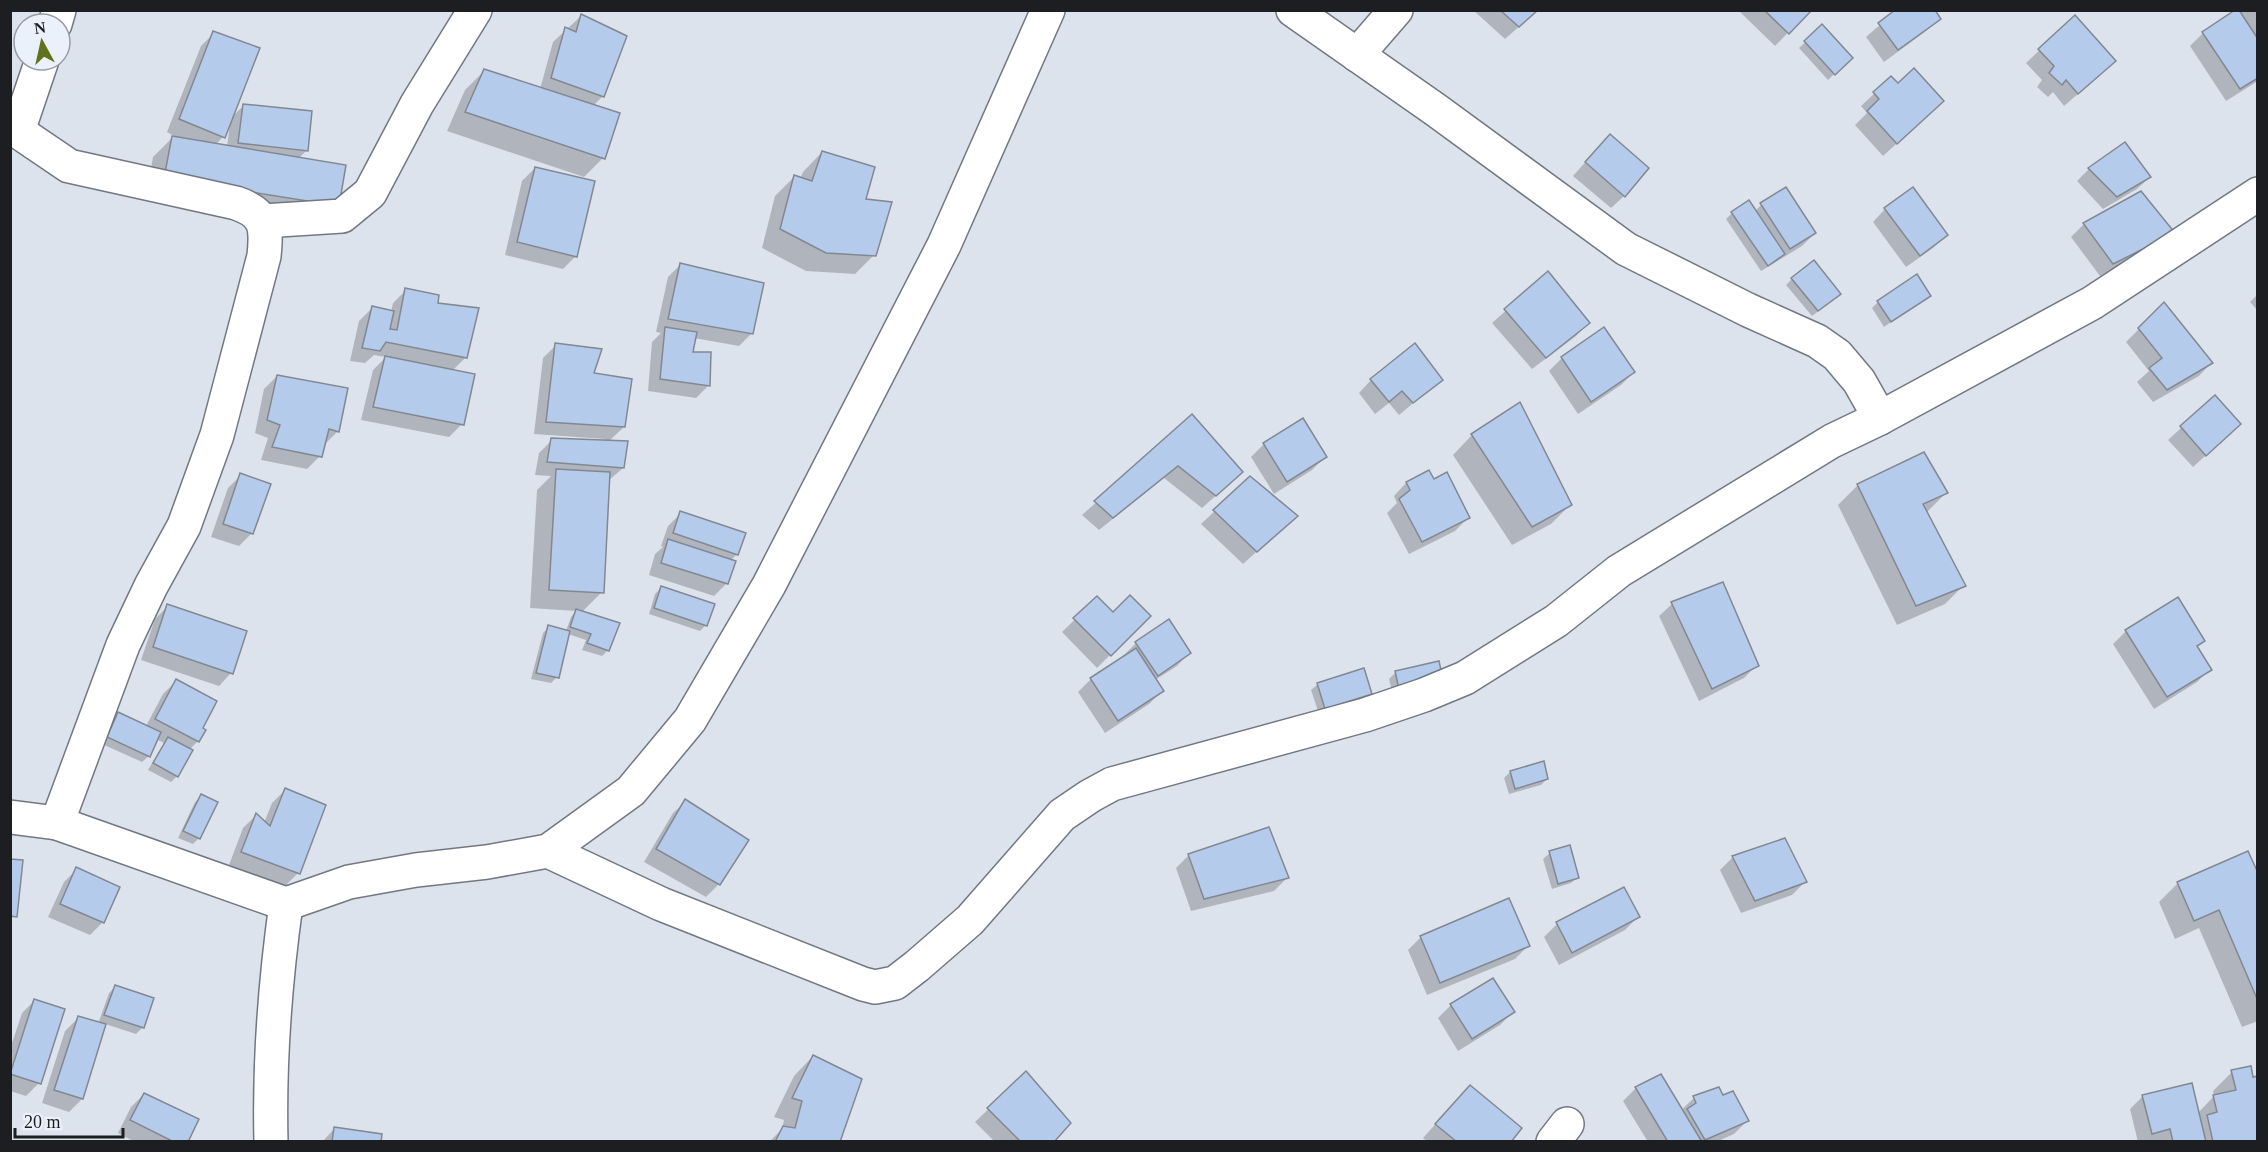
<svg xmlns="http://www.w3.org/2000/svg" width="2268" height="1152" viewBox="0 0 2268 1152" font-family="Georgia,serif">
<rect width="100%" height="100%" fill="#dde3ed"/>
<g fill="#0003" fill-rule="evenodd">
<path d="M 1473,10 L 1538,10 L 1505,39 Z"/>
<path d="M 1738,10 L 1810,10 L 1775,46 Z"/>
<path d="M 1897,10 L 1939,18 L 1926,31 L 1884,62 L 1866,37 Z"/>
<path d="M 2233,10 L 2258,10 L 2258,81 L 2226,101 L 2190,46 L 2203,33 L 2234,13 Z"/>
<path d="M 581,16 L 603,96 L 593,106 L 603,158 L 584,177 L 447,131 L 465,90 L 484,71 L 540,89 L 553,42 Z"/>
<path d="M 2075,17 L 2101,74 L 2064,106 L 2053,92 L 2048,97 L 2037,87 L 2042,80 L 2026,63 Z"/>
<path d="M 1822,27 L 1851,58 L 1828,80 L 1799,48 Z"/>
<path d="M 214,33 L 231,118 L 244,105 L 307,150 L 298,159 L 318,225 L 146,197 L 153,157 L 174,136 L 167,132 L 201,46 ZM 230,123 L 227,147 L 215,145 L 223,137 Z"/>
<path d="M 1891,78 L 1929,114 L 1883,156 L 1855,125 L 1867,113 L 1861,106 Z"/>
<path d="M 1597,149 L 1624,196 L 1611,208 L 1573,176 Z"/>
<path d="M 822,152 L 864,200 L 874,255 L 855,274 L 806,271 L 762,248 L 775,196 L 794,177 L 800,179 L 803,172 Z"/>
<path d="M 535,168 L 576,256 L 563,269 L 505,255 L 522,181 Z"/>
<path d="M 2089,169 L 2150,177 L 2137,189 L 2103,209 L 2077,181 Z"/>
<path d="M 1761,205 L 1815,233 L 1802,246 L 1761,271 L 1726,219 L 1732,213 L 1755,211 Z"/>
<path d="M 1885,209 L 1946,235 L 1933,248 L 1906,267 L 1873,222 Z"/>
<path d="M 2084,224 L 2160,246 L 2100,276 L 2071,237 Z"/>
<path d="M 681,264 L 752,333 L 739,346 L 694,338 L 691,353 L 709,385 L 696,398 L 648,391 L 652,342 L 661,333 L 656,332 L 668,277 Z"/>
<path d="M 1548,273 L 1588,323 L 1576,336 L 1532,369 L 1492,323 Z"/>
<path d="M 1792,279 L 1833,300 L 1812,316 L 1786,285 Z"/>
<path d="M 406,290 L 436,304 L 466,357 L 452,371 L 462,424 L 449,437 L 361,420 L 373,370 L 386,357 L 374,355 L 365,363 L 350,361 L 359,321 L 372,308 L 391,312 L 393,303 Z"/>
<path d="M 2258,294 L 2258,311 L 2250,302 Z"/>
<path d="M 1929,295 L 1884,327 L 1872,308 L 1878,302 Z"/>
<path d="M 2164,304 L 2211,363 L 2199,376 L 2153,402 L 2137,382 L 2149,371 L 2126,342 Z"/>
<path d="M 1604,329 L 1634,372 L 1621,385 L 1578,414 L 1549,371 L 1562,358 Z"/>
<path d="M 556,345 L 592,374 L 624,427 L 608,442 L 623,468 L 608,481 L 602,592 L 582,612 L 608,650 L 602,656 L 582,650 L 586,640 L 568,634 L 557,677 L 551,683 L 531,679 L 543,633 L 549,627 L 566,631 L 571,617 L 576,611 L 530,608 L 537,490 L 551,476 L 535,475 L 539,453 L 552,440 L 605,442 L 605,439 L 534,434 L 543,358 Z"/>
<path d="M 277,376 L 338,431 L 325,444 L 320,456 L 307,469 L 261,460 L 268,438 L 255,433 L 264,389 Z"/>
<path d="M 1371,380 L 1441,380 L 1399,415 L 1389,403 L 1375,414 L 1359,393 Z"/>
<path d="M 2215,397 L 2226,437 L 2193,467 L 2168,440 Z"/>
<path d="M 1520,404 L 1570,505 L 1551,524 L 1512,545 L 1453,455 L 1472,435 Z"/>
<path d="M 1192,417 L 1228,485 L 1202,508 L 1164,478 L 1099,530 L 1082,515 Z"/>
<path d="M 1264,444 L 1325,457 L 1312,470 L 1274,494 L 1251,457 Z"/>
<path d="M 1923,454 L 1946,493 L 1926,513 L 1964,585 L 1945,604 L 1897,625 L 1838,505 L 1858,485 Z"/>
<path d="M 1428,472 L 1434,481 L 1468,518 L 1455,531 L 1409,554 L 1387,513 L 1397,503 L 1394,496 L 1406,483 Z"/>
<path d="M 241,475 L 252,533 L 239,546 L 211,537 L 228,488 Z"/>
<path d="M 1250,478 L 1296,516 L 1243,564 L 1201,524 Z"/>
<path d="M 681,513 L 737,554 L 730,561 L 727,583 L 714,596 L 649,575 L 655,554 L 663,547 L 661,546 L 668,526 Z"/>
<path d="M 661,588 L 706,625 L 700,631 L 649,614 L 655,594 Z"/>
<path d="M 1097,598 L 1113,614 L 1149,616 L 1097,668 L 1062,632 Z"/>
<path d="M 1672,604 L 1757,665 L 1744,678 L 1699,701 L 1659,616 Z"/>
<path d="M 168,606 L 231,673 L 219,686 L 141,660 L 155,619 Z"/>
<path d="M 1168,622 L 1189,653 L 1177,666 L 1155,680 L 1162,691 L 1149,704 L 1105,733 L 1078,692 L 1091,679 L 1124,658 L 1123,656 L 1136,643 Z"/>
<path d="M 2126,631 L 2203,641 L 2196,648 L 2210,669 L 2197,682 L 2154,709 L 2113,644 Z"/>
<path d="M 1437,663 L 1394,699 L 1389,679 L 1395,673 Z"/>
<path d="M 176,681 L 201,729 L 198,741 L 189,750 L 177,776 L 171,782 L 148,770 L 164,743 L 156,739 L 149,756 L 142,762 L 102,744 L 112,720 L 118,714 L 146,726 L 163,694 Z"/>
<path d="M 1318,684 L 1371,694 L 1364,700 L 1319,714 L 1311,690 Z"/>
<path d="M 1510,772 L 1547,779 L 1541,785 L 1509,794 L 1504,778 Z"/>
<path d="M 285,790 L 298,873 L 285,886 L 229,865 L 243,828 L 256,815 L 264,823 L 272,803 Z"/>
<path d="M 202,796 L 199,838 L 193,844 L 178,838 L 195,802 Z"/>
<path d="M 686,801 L 719,884 L 706,897 L 644,862 L 673,813 Z"/>
<path d="M 1550,853 L 1578,877 L 1571,883 L 1552,889 L 1543,859 Z"/>
<path d="M 1189,855 L 1287,878 L 1274,891 L 1191,911 L 1176,868 Z"/>
<path d="M 1733,857 L 1805,882 L 1792,895 L 1741,913 L 1720,870 Z"/>
<path d="M 77,869 L 103,922 L 90,935 L 48,917 L 64,882 Z"/>
<path d="M 2258,877 L 2258,1021 L 2242,1027 L 2199,928 L 2175,939 L 2159,902 L 2178,883 Z"/>
<path d="M 1638,917 L 1625,930 L 1559,965 L 1544,937 L 1557,924 Z"/>
<path d="M 1421,937 L 1528,946 L 1515,959 L 1427,995 L 1408,950 Z"/>
<path d="M 1493,980 L 1513,1012 L 1500,1025 L 1458,1051 L 1438,1018 L 1451,1005 Z"/>
<path d="M 115,987 L 143,1027 L 136,1034 L 105,1024 L 82,1099 L 69,1112 L 42,1103 L 65,1031 L 78,1018 L 98,1024 L 109,993 Z"/>
<path d="M 35,1000 L 39,1083 L 26,1096 L 10,1091 L 10,1049 L 22,1013 Z"/>
<path d="M 813,1056 L 838,1142 L 769,1142 L 782,1129 L 784,1120 L 774,1117 L 794,1076 Z"/>
<path d="M 2232,1072 L 2252,1079 L 2258,1142 L 2138,1142 L 2130,1109 L 2143,1096 L 2198,1113 L 2214,1096 L 2213,1091 Z"/>
<path d="M 1026,1073 L 1052,1142 L 995,1142 L 975,1122 Z"/>
<path d="M 1636,1088 L 1681,1110 L 1694,1098 L 1722,1096 L 1747,1121 L 1734,1134 L 1716,1142 L 1648,1142 L 1623,1101 Z"/>
<path d="M 144,1094 L 186,1142 L 135,1142 L 118,1133 L 131,1107 Z"/>
<path d="M 1457,1100 L 1509,1142 L 1428,1142 L 1423,1138 Z"/>
<path d="M 335,1128 L 380,1142 L 322,1142 Z"/>
</g>
<g fill="#b5cbec" stroke="#828892" stroke-width="1.5">
<path d="M 1500,10 L 1538,10 L 1519,27 Z"/>
<path d="M 1764,10 L 1812,10 L 1789,34 Z"/>
<path d="M 1895,10 L 1935,10 L 1941,19 L 1898,50 L 1878,23 Z"/>
<path d="M 2235,10 L 2239,10 L 2258,39 L 2258,78 L 2240,89 L 2202,32 Z"/>
<path d="M 581,14 L 627,36 L 604,97 L 551,78 L 565,27 L 576,32 Z"/>
<path d="M 2075,15 L 2116,61 L 2078,94 L 2066,80 L 2062,85 L 2049,73 L 2054,66 L 2038,49 Z"/>
<path d="M 1822,24 L 1853,58 L 1835,75 L 1804,41 Z"/>
<path d="M 213,31 L 260,48 L 225,138 L 179,119 Z"/>
<path d="M 1914,68 L 1944,101 L 1897,144 L 1867,111 L 1879,99 L 1873,92 L 1891,76 L 1898,83 Z"/>
<path d="M 484,69 L 620,113 L 605,159 L 465,112 Z"/>
<path d="M 243,104 L 312,111 L 308,151 L 238,143 Z"/>
<path d="M 1610,134 L 1649,168 L 1625,197 L 1585,162 Z"/>
<path d="M 172,136 L 346,165 L 339,206 L 164,178 Z"/>
<path d="M 2125,142 L 2151,177 L 2117,197 L 2088,168 Z"/>
<path d="M 822,151 L 875,167 L 866,199 L 892,202 L 876,256 L 826,253 L 780,229 L 794,175 L 812,181 Z"/>
<path d="M 535,167 L 595,181 L 577,257 L 517,242 Z"/>
<path d="M 1786,187 L 1816,233 L 1790,249 L 1760,203 Z"/>
<path d="M 1913,187 L 1948,235 L 1920,256 L 1884,208 Z"/>
<path d="M 2141,191 L 2175,233 L 2113,264 L 2083,223 Z"/>
<path d="M 1749,200 L 1785,254 L 1768,266 L 1731,212 Z"/>
<path d="M 1814,260 L 1841,294 L 1818,311 L 1791,278 Z"/>
<path d="M 680,263 L 764,283 L 753,334 L 668,319 Z"/>
<path d="M 1548,271 L 1590,323 L 1546,358 L 1504,309 Z"/>
<path d="M 1917,274 L 1931,296 L 1891,322 L 1877,301 Z"/>
<path d="M 405,288 L 439,295 L 438,303 L 479,308 L 467,358 L 386,342 L 380,351 L 362,348 L 372,306 L 394,311 L 390,329 L 397,330 Z"/>
<path d="M 2164,302 L 2213,363 L 2167,390 L 2149,368 L 2162,358 L 2138,328 Z"/>
<path d="M 665,327 L 697,332 L 693,352 L 711,352 L 710,386 L 660,379 Z"/>
<path d="M 1604,327 L 1635,372 L 1591,402 L 1561,357 Z"/>
<path d="M 555,343 L 602,349 L 594,373 L 632,379 L 625,427 L 546,422 Z"/>
<path d="M 1415,343 L 1443,380 L 1413,403 L 1402,391 L 1389,402 L 1370,379 Z"/>
<path d="M 385,356 L 475,374 L 464,425 L 373,407 Z"/>
<path d="M 277,375 L 348,388 L 339,432 L 329,429 L 322,457 L 272,447 L 280,425 L 267,420 Z"/>
<path d="M 2215,395 L 2241,424 L 2206,456 L 2180,426 Z"/>
<path d="M 1520,402 L 1572,505 L 1532,527 L 1471,434 Z"/>
<path d="M 1192,414 L 1243,472 L 1216,496 L 1178,466 L 1113,518 L 1094,501 Z"/>
<path d="M 1303,418 L 1327,457 L 1287,482 L 1263,443 Z"/>
<path d="M 551,438 L 628,441 L 624,468 L 547,462 Z"/>
<path d="M 1924,452 L 1948,493 L 1923,504 L 1966,586 L 1916,606 L 1857,484 Z"/>
<path d="M 556,469 L 610,472 L 604,593 L 549,590 Z"/>
<path d="M 1429,470 L 1434,479 L 1447,472 L 1470,518 L 1422,542 L 1399,499 L 1410,490 L 1406,482 Z"/>
<path d="M 240,473 L 271,484 L 253,534 L 223,524 Z"/>
<path d="M 1250,476 L 1298,516 L 1257,552 L 1213,510 Z"/>
<path d="M 680,511 L 746,533 L 738,555 L 673,533 Z"/>
<path d="M 668,539 L 736,561 L 728,584 L 661,563 Z"/>
<path d="M 1723,582 L 1759,666 L 1712,689 L 1671,602 Z"/>
<path d="M 661,586 L 715,604 L 707,626 L 654,608 Z"/>
<path d="M 1130,595 L 1151,616 L 1111,656 L 1073,618 L 1097,596 L 1113,612 Z"/>
<path d="M 2178,597 L 2205,641 L 2197,646 L 2212,670 L 2167,697 L 2125,630 Z"/>
<path d="M 167,604 L 247,631 L 233,674 L 153,647 Z"/>
<path d="M 576,609 L 620,623 L 609,651 L 587,643 L 591,634 L 570,627 Z"/>
<path d="M 1169,619 L 1191,653 L 1158,676 L 1135,642 Z"/>
<path d="M 548,625 L 570,631 L 559,678 L 536,673 Z"/>
<path d="M 1136,648 L 1164,691 L 1118,721 L 1090,678 Z"/>
<path d="M 1439,661 L 1444,684 L 1400,694 L 1395,671 Z"/>
<path d="M 1364,668 L 1372,694 L 1325,709 L 1317,683 Z"/>
<path d="M 176,679 L 217,701 L 203,728 L 206,730 L 199,742 L 155,719 Z"/>
<path d="M 118,712 L 161,732 L 150,757 L 107,737 Z"/>
<path d="M 168,737 L 193,750 L 178,777 L 153,763 Z"/>
<path d="M 1544,761 L 1548,779 L 1515,789 L 1510,771 Z"/>
<path d="M 285,788 L 326,805 L 300,874 L 241,852 L 256,813 L 270,826 Z"/>
<path d="M 201,794 L 218,802 L 200,839 L 183,831 Z"/>
<path d="M 685,799 L 749,840 L 720,885 L 656,849 Z"/>
<path d="M 1269,827 L 1289,878 L 1204,899 L 1188,854 Z"/>
<path d="M 1785,838 L 1807,882 L 1755,901 L 1732,856 Z"/>
<path d="M 1570,845 L 1579,878 L 1558,884 L 1549,851 Z"/>
<path d="M 2248,851 L 2258,873 L 2258,1001 L 2219,910 L 2194,921 L 2177,882 Z"/>
<path d="M 10,859 L 23,860 L 17,917 L 10,916 Z"/>
<path d="M 76,867 L 120,887 L 104,923 L 60,904 Z"/>
<path d="M 1624,887 L 1640,917 L 1572,953 L 1556,922 Z"/>
<path d="M 1509,898 L 1530,946 L 1440,983 L 1420,936 Z"/>
<path d="M 1493,978 L 1515,1012 L 1472,1039 L 1450,1004 Z"/>
<path d="M 115,985 L 154,998 L 144,1028 L 104,1015 Z"/>
<path d="M 34,999 L 65,1009 L 41,1084 L 10,1074 Z"/>
<path d="M 78,1016 L 106,1024 L 83,1099 L 54,1090 Z"/>
<path d="M 813,1055 L 862,1079 L 840,1142 L 775,1142 L 783,1126 L 795,1128 L 802,1101 L 792,1098 Z"/>
<path d="M 2251,1066 L 2253,1077 L 2258,1076 L 2258,1142 L 2213,1142 L 2207,1115 L 2217,1112 L 2213,1095 L 2236,1090 L 2231,1070 Z"/>
<path d="M 1026,1071 L 1071,1123 L 1054,1142 L 1021,1142 L 987,1108 Z"/>
<path d="M 1661,1074 L 1702,1142 L 1668,1142 L 1635,1087 Z"/>
<path d="M 2192,1083 L 2206,1142 L 2173,1142 L 2170,1129 L 2152,1134 L 2142,1095 Z"/>
<path d="M 1470,1085 L 1522,1128 L 1511,1142 L 1457,1142 L 1435,1124 Z"/>
<path d="M 1719,1087 L 1723,1095 L 1733,1091 L 1749,1121 L 1705,1140 L 1687,1109 L 1696,1103 L 1693,1096 Z"/>
<path d="M 144,1093 L 199,1119 L 188,1142 L 174,1142 L 130,1120 Z"/>
<path d="M 334,1127 L 382,1134 L 381,1142 L 332,1142 Z"/>
</g>
<g fill="none" stroke-linecap="round" stroke-linejoin="round">
<defs>
<g id="minor">
<path d="M 1293,10 L 1436,110 L 1626,249 L 1748,310 L 1817,341 L 1837,355 L 1859,381 L 1880,418"/>
<path d="M 55,24 L 59,10"/>
<path d="M 1357,55 L 1396,10"/>
<path d="M 10,126 L 69,166 L 236,203 C 266,213 267,227 264,256 L 217,435 L 184,526 L 151,586 L 123,645 L 57,823"/>
<path d="M 18,131 L 42,60"/>
<path d="M 263,221 L 342,216 L 370,193 L 417,104 L 475,10"/>
<path d="M 10,817 L 57,823 L 286,904 L 349,882 L 416,870 L 487,862 L 548,851 L 631,791 L 690,720 L 769,585 L 944,245 L 1048,10"/>
<path d="M 548,851 L 661,904 L 863,984 L 875,987 L 895,983 L 917,966 L 970,920 L 1062,815 L 1090,796 L 1112,784 L 1365,715 L 1424,695 L 1465,678 L 1556,621 L 1619,571 L 1832,441 L 1880,418 L 2092,303 L 2258,194"/>
<path d="M 271,1142 C 269,1062 275,983 286,904"/>
<path d="M 1553,1142 L 1567,1124"/>
</g>
</defs>
<use href="#minor" stroke="#727881" stroke-width="36"/>
<use href="#minor" stroke="#fff" stroke-width="33"/>
</g>
<rect width="2268" height="1152" fill="none" stroke="#1c1e21" stroke-width="24"/>
<g transform="translate(42 42) rotate(352)"><circle r="28" fill="#eaf1fb" stroke="#989da4" stroke-width="1.5"/>
<path d="M0-4.5L10 22L0 15L-10 22Z" fill="#61721f"/>
<text y="-9" font-size="16" font-weight="bold" text-anchor="middle" fill="#1c1e21">N</text>
</g>
<path d="M15 1128v9h108v-9" fill="none" stroke="#1c1e21" stroke-width="3"/>
<text x="24" y="1128" font-size="18" fill="#1c1e21" stroke="#eaf1fb" stroke-width="4.5" paint-order="stroke">20 m</text>
</svg>
